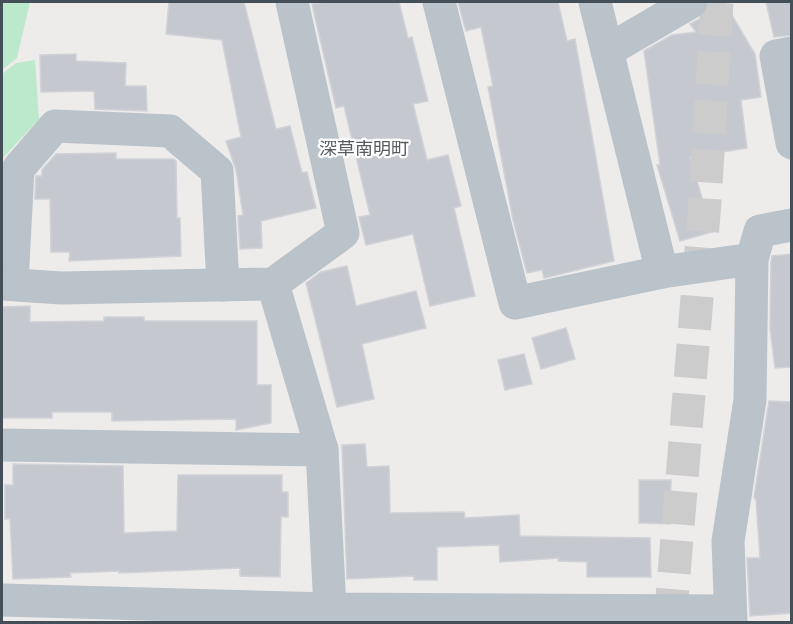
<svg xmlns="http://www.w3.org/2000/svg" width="793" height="624" viewBox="0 0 793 624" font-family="Ubuntu,'Noto Sans JP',sans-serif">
<rect width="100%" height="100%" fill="#eeebeb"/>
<g fill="#bce9cc">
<path d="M 2,2 L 30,2 L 17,58 L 2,70 Z"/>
<path d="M 35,60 L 39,119 L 2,159 L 2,74 L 16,63 Z"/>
</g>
<g fill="#c5c8ce" stroke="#d0d2d7" stroke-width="1.5">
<path d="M 169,2 L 244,2 L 276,129 L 290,126 L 302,173 L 307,172 L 316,208 L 261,221 L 262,248 L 240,249 L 238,216 L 243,215 L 236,170 L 226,141 L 241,137 L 222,40 L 166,34 Z"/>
<path d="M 324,2 L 399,2 L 408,38 L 412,37 L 428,101 L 413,104 L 427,160 L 448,155 L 461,206 L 454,208 L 475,296 L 430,306 L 413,234 L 366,245 L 359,217 L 370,215 L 344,106 L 336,108 L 312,4 Z"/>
<path d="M 458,2 L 558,2 L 567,41 L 575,39 L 614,261 L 544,278 L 542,270 L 527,273 L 513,220 L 488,87 L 493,86 L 481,27 L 466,31 Z"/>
<path d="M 715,2 L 724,2 L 755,54 L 761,97 L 741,100 L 747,148 L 690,157 L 712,232 L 680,241 L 657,165 L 660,165 L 644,51 L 672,35 L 696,32 L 690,24 L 701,18 L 709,5 Z"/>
<path d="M 766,2 L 792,2 L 792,35 L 774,37 Z"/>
<path d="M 76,54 L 76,61 L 126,63 L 125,86 L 146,86 L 147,111 L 95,109 L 94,91 L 41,92 L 40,55 Z"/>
<path d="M 116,153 L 116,159 L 173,159 L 176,161 L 177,218 L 180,218 L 181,256 L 69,261 L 70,252 L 51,252 L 50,199 L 35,199 L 36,176 L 42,176 L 42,170 L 56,154 Z"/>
<path d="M 792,254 L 791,367 L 775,368 L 770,328 L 771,262 L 772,256 Z"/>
<path d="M 347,266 L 356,306 L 416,291 L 426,328 L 362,344 L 374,399 L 337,407 L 306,283 L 321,272 Z"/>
<path d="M 30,306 L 30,322 L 104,321 L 104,317 L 144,317 L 144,321 L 257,321 L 257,385 L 271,385 L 271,423 L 236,430 L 236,419 L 112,421 L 112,412 L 52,412 L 52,418 L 2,418 L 2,307 Z"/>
<path d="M 566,328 L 575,359 L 541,369 L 532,338 Z"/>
<path d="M 524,354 L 532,384 L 505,390 L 498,360 Z"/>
<path d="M 769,401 L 792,402 L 792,613 L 750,616 L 747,558 L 760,558 L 756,500 L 754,497 Z"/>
<path d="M 365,444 L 367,467 L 389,466 L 390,513 L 464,512 L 465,518 L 519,515 L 520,536 L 650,538 L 651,577 L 587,577 L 587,562 L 558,561 L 559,558 L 500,562 L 499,545 L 437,547 L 437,580 L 414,580 L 414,576 L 347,579 L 342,445 Z"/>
<path d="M 13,464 L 123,466 L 124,533 L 177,531 L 178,475 L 282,475 L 282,492 L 288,492 L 288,517 L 281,517 L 280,577 L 240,576 L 240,568 L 119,573 L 119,571 L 70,573 L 71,577 L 13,579 L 10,519 L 5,519 L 5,485 L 13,485 Z"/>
<path d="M 639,480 L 671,480 L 670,524 L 639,523 Z"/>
</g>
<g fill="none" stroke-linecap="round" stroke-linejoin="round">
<path stroke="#cccccd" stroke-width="33" stroke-dasharray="33 16" stroke-linecap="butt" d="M 670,622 L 705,202 L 717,2"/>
<g stroke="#bac3ca" stroke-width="33">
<path d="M 439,2 L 515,303 L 662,272"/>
<path d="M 595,2 L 662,272 L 752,259"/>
<path d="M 607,51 L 691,2"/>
<path d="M 792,53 L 776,56 L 792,143"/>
<path d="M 12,283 L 18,169 L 55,126 L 170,131 L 217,171 L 223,285"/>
<path d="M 2,284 L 61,288 L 273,284 L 343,233 L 292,2"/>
<path d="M 273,284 L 322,450 L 330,609"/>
<path d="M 2,445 L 322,450"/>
<path d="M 2,600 L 330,609 L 730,611"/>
<path d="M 731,622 L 728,541 L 750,400 L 752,259 L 760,231 L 792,225"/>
</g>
</g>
<g text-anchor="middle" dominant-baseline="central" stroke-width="4.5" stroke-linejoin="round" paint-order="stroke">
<g font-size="18" fill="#595c5f" stroke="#fff">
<text x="364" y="148">深草南明町</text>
</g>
</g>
<rect width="793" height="624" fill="none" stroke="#454f57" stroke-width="6"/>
</svg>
